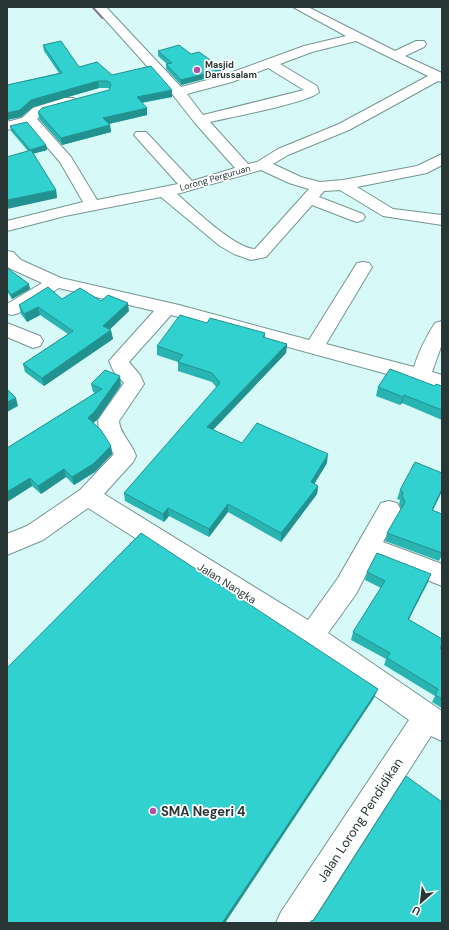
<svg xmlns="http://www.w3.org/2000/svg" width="449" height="930" viewBox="0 0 449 930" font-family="'DM Sans',sans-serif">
<rect width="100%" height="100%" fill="#d7faf9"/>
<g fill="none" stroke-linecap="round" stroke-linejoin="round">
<path fill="#926494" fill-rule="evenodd" d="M 91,7 L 95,7 L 104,17 L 104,19 L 102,19 Z"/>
<defs>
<g id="street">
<path d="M 94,7 L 106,7 L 181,87 L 222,76 L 304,46 L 346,36 L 293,7 L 308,7 L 395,51 L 416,41 L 424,41 L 426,44 L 424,47 L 405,56 L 442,73 L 442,82 L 438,81 L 349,130 L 288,155 L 273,164 L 301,177 L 320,182 L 343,180 L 417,166 L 442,154 L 442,165 L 427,173 L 357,187 L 393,209 L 442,215 L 442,225 L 383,216 L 340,190 L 324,191 L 319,197 L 363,214 L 365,217 L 363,220 L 357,222 L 351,220 L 312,205 L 266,257 L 251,260 L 234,254 L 220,246 L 161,197 L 65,216 L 7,231 L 7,221 L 83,202 L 60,162 L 28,125 L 7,130 L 7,122 L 22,118 L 33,108 L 64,98 L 74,98 L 76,101 L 74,104 L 43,114 L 37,119 L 71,157 L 97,200 L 178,184 L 134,135 L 136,132 L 146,132 L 192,181 L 235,168 L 195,123 L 173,95 ZM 356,41 L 428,76 L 339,124 L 278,149 L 257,162 L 248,164 L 210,122 C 227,118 312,102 319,92 L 317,86 L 280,64 L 312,52 ZM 268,68 L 304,90 L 203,115 L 187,94 L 232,82 ZM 261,170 L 289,183 L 309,189 L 255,249 C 235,249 192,207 177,194 Z"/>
<path d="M 7,251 L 13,252 L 21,260 L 61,278 L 179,305 L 309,340 L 357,263 L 363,262 L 369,263 L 372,267 L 326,344 L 414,367 C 419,351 426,337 435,323 L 442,321 L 442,344 L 432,372 L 442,375 L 442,389 L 171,315 L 129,362 L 140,375 L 144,384 L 119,421 C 120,434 132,443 136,456 L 133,462 L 104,494 L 308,620 L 338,578 L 381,503 L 389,501 L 397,503 L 401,510 L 383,542 L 442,564 L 442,586 L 374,559 L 356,594 L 328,633 L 442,711 L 442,741 L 431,736 L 311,923 L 276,923 L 281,912 L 409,720 L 302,644 L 88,508 L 43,540 L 7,555 L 7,534 L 27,526 L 80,490 L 114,454 L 99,430 L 98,420 L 124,383 L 114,372 L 109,361 L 154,311 L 59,288 L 19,313 L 12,315 L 7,314 L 7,304 L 42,283 L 9,268 L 7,266 Z"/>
<path d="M 7,323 L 40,336 L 43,341 L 40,346 L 33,348 L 7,337 Z"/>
</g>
</defs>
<use href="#street" stroke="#749594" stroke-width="2"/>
<use href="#street" fill="#fff" fill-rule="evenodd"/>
</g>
<g fill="#29b4b2">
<path d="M 43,45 L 79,67 L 112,75 L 172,97 L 142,103 L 147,108 L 147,115 L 109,124 L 110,125 L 111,132 L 62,145 L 39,119 L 38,112 L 109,90 L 109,88 L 99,88 L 33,107 L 21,117 L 7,120 L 7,85 L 59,73 L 44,51 Z"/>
<path d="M 158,51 L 191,54 L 223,69 L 223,74 L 181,85 L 166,69 L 166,64 L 167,64 L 158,56 Z"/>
<path d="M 10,126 L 46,145 L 47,150 L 33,154 L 56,190 L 57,198 L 28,151 L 11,131 Z"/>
<path d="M 7,268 L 30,289 L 12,299 L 7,291 Z"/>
<path d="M 62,299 L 101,301 L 129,311 L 110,329 L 113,339 L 44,386 L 25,372 L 23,364 L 68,334 L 40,315 L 27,322 L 21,314 L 19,305 Z"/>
<path d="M 265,333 L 265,338 L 287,344 L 286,353 L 213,430 L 242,443 L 327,463 L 314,484 L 318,486 L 317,494 L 281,542 L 228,512 L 209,537 L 169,516 L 164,522 L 125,501 L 124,493 L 217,388 L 212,382 L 178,371 L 178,362 L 157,355 L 157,346 Z"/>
<path d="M 91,384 L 121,385 L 97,420 L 93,423 L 111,446 L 112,454 L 95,472 L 74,485 L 66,477 L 41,494 L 32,486 L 7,502 L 7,448 L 95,393 L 93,392 Z"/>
<path d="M 435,386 L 442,386 L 442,420 L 402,403 L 400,405 L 376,396 L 378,387 Z"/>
<path d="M 442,473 L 442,491 L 433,510 L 442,555 L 439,561 L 385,541 L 387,533 L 401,509 L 399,504 L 400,500 L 397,499 L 400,490 Z"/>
<path d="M 367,572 L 428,582 L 408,620 L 442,649 L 442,708 L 432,702 L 435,696 L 384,665 L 386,659 L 351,640 L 353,632 L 381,588 L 365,580 Z"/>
</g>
<g fill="#229291">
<path d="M 223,69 L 223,74 L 181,85 L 181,80 Z"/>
<path d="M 98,81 L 99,88 L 33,107 L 21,117 L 7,120 L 7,113 L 31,100 Z"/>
<path d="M 172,90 L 172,97 L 137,103 L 137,97 Z"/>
<path d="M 147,108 L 147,115 L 104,125 L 103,118 Z"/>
<path d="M 110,125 L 111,132 L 62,145 L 61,138 Z"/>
<path d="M 46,145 L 47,150 L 31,154 L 30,150 Z"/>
<path d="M 56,190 L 57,198 L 7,209 L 7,200 Z"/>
<path d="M 29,284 L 30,289 L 12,299 L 11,295 Z"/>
<path d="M 128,303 L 129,311 L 104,335 L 103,326 Z"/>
<path d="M 38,307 L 40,315 L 27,322 L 24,314 Z"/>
<path d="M 111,330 L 113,339 L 44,386 L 42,378 Z"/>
<path d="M 287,344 L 286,353 L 207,436 L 207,427 Z"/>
<path d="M 120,376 L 121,385 L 97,420 L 89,426 L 88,418 Z"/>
<path d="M 404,395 L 402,403 L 400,405 L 403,397 Z"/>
<path d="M 16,398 L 18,406 L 7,412 L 7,402 Z"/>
<path d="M 111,446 L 112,454 L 95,472 L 74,485 L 72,477 Z"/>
<path d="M 328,454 L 327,463 L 310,491 L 311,482 Z"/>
<path d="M 64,469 L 66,477 L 41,494 L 38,486 Z"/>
<path d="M 30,478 L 32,486 L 7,502 L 7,492 Z"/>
<path d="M 318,486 L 317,494 L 281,542 L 281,533 Z"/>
<path d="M 442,489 L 442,491 L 429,518 L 432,510 Z"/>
<path d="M 228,504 L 228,512 L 209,537 L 209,529 Z"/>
<path d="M 168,508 L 169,516 L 164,522 L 163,514 Z"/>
<path d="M 431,574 L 428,582 L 405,627 L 408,619 Z"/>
<path d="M 378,689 L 374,698 L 225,923 L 222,923 Z"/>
</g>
<g fill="#30d1cf" stroke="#229291">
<path d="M 61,41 L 79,67 L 97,62 L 112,75 L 151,66 L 172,90 L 137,97 L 147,108 L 103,118 L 110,125 L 61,138 L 38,112 L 42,108 L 109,90 L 111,84 L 108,81 L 98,81 L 31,100 L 20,110 L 7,113 L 7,85 L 62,73 L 43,45 Z"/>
<path d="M 179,45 L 191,54 L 199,52 L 223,69 L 181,80 L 166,64 L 172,63 L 158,51 Z"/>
<path d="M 27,122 L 46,145 L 30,150 L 10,126 Z"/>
<path d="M 31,150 L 56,190 L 7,200 L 7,157 Z"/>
<path d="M 7,268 L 29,284 L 11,295 L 7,289 Z"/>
<path d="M 48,287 L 62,299 L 80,288 L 101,301 L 108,295 L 128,303 L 103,326 L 111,330 L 42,378 L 23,364 L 73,331 L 38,307 L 24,314 L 19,305 Z"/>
<path d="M 180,315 L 207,323 L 210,318 L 265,333 L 263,337 L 287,344 L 207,427 L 242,443 L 257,423 L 328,454 L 311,482 L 318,486 L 281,533 L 228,504 L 209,529 L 168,508 L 163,514 L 124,493 L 220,383 L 212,373 L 178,362 L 183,355 L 157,346 Z"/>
<path d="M 390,369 L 435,386 L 436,384 L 442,386 L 442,410 L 404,395 L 403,397 L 378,387 Z"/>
<path d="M 105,370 L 120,376 L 95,411 L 88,418 L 101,430 L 111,446 L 93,464 L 72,477 L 64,469 L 38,486 L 30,478 L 7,492 L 7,448 L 102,389 L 91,384 Z"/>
<path d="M 7,389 L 16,398 L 7,402 Z"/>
<path d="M 415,462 L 442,473 L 442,489 L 432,510 L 442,514 L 442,553 L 387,533 L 405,502 L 402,495 L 403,492 L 400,490 Z"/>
<path d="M 141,533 L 378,689 L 222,923 L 7,923 L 7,668 Z"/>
<path d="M 377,553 L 431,574 L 408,619 L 442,639 L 442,644 L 440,648 L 442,649 L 442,699 L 435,695 L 438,689 L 387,658 L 390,653 L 353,632 L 385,581 L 367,572 Z"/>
<path d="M 406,776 L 442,802 L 442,923 L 310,923 L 311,921 L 314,920 Z"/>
</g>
<g fill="#b54eb2" stroke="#fff" stroke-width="1.5">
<circle cx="197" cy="70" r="4"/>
<circle cx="153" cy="811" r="4"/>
</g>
<g text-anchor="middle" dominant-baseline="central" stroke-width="3.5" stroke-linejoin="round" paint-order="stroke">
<g font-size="9" font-weight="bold" fill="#283635" stroke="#fff" text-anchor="start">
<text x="205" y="65">Masjid<tspan x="205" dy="10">Darussalam</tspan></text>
</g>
<g font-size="9" fill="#283635" stroke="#fff">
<text transform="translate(215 178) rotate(-16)">Lorong Perguruan</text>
</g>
<g font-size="11" fill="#283635" stroke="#fff">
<text transform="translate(227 583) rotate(32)">Jalan Nangka</text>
</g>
<g font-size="13" font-weight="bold" fill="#283635" stroke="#fff" text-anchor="start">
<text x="161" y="811">SMA Negeri 4</text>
</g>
<g font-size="13" fill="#283635" stroke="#fff">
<text transform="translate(360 820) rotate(-57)">Jalan Lorong Pendidikan</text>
</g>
</g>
<rect width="449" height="930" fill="none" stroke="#283635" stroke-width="16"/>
<g transform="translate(421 902) rotate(208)" stroke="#ffffff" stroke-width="3" paint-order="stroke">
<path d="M0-3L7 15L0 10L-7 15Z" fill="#283635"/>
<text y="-6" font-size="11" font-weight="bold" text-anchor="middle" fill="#283635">U</text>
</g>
</svg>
